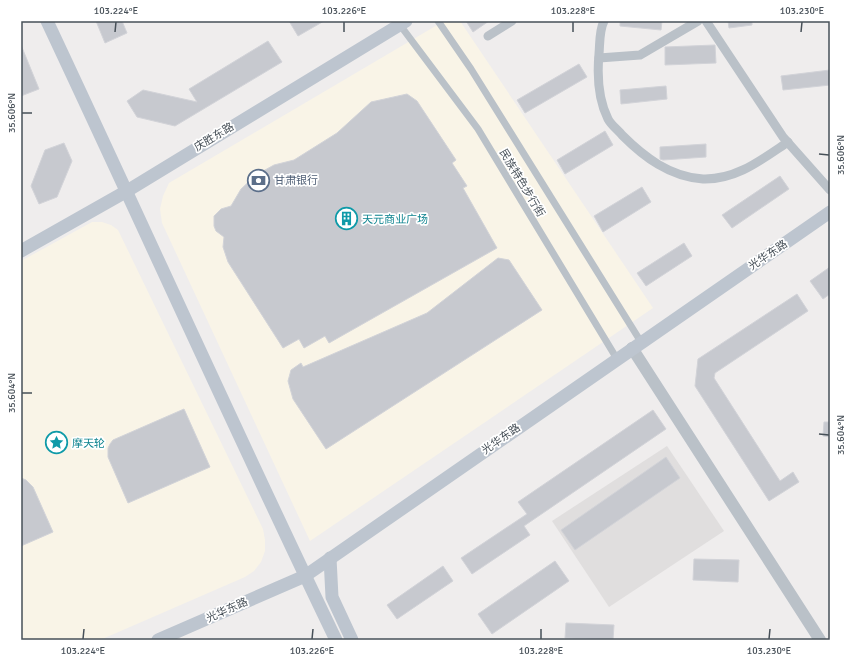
<svg xmlns="http://www.w3.org/2000/svg" width="851" height="661" viewBox="0 0 851 661" font-family="Signika,'Noto Sans SC',sans-serif">
<rect width="100%" height="100%" fill="#efeded"/>
<g fill="#f9f4e7">
<path d="M 444,21 L 460,21 L 653,308 L 310,541 L 162,223 L 160,209 L 163,196 L 169,183 Z"/>
<path d="M 92,222 L 102,222 L 111,225 L 118,230 L 263,529 L 265,540 L 265,551 L 261,562 L 254,571 L 245,577 L 100,640 L 21,640 L 21,261 Z"/>
</g>
<path fill="#e0dede" d="M 667,446 L 724,531 L 609,607 L 552,521 Z"/>
<g fill="#c7c9cf" stroke="#d2d3d8">
<path d="M 96,21 L 122,21 L 127,33 L 105,43 Z"/>
<path d="M 289,21 L 324,21 L 298,36 Z"/>
<path d="M 466,21 L 489,21 L 473,32 Z"/>
<path d="M 620,21 L 662,21 L 661,30 L 620,26 Z"/>
<path d="M 728,21 L 752,21 L 752,25 L 729,28 Z"/>
<path d="M 268,41 L 282,62 L 175,126 L 137,117 L 127,101 L 143,90 L 197,102 L 189,89 Z"/>
<path d="M 21,45 L 39,89 L 21,96 Z"/>
<path d="M 715,45 L 716,63 L 665,65 L 665,47 Z"/>
<path d="M 579,64 L 587,77 L 525,113 L 517,100 Z"/>
<path d="M 830,70 L 830,85 L 783,90 L 781,76 Z"/>
<path d="M 666,86 L 667,99 L 621,104 L 620,90 Z"/>
<path d="M 407,94 L 417,101 L 456,160 L 452,163 L 467,186 L 463,188 L 497,248 L 329,343 L 325,336 L 304,348 L 299,339 L 283,348 L 228,262 L 223,247 L 224,237 L 216,231 L 214,226 L 214,216 L 221,209 L 231,206 L 241,189 L 256,175 L 274,165 L 294,160 L 337,133 L 371,102 Z"/>
<path d="M 605,131 L 613,145 L 565,174 L 557,160 Z"/>
<path d="M 64,143 L 72,161 L 57,197 L 39,204 L 31,186 L 45,150 Z"/>
<path d="M 706,144 L 706,157 L 663,160 L 660,159 L 660,147 Z"/>
<path d="M 780,176 L 789,189 L 732,228 L 722,215 Z"/>
<path d="M 642,187 L 651,202 L 603,232 L 594,216 Z"/>
<path d="M 684,243 L 692,256 L 646,286 L 637,273 Z"/>
<path d="M 498,258 L 509,260 L 542,310 L 326,449 L 293,399 L 288,381 L 291,370 L 301,363 L 303,367 L 427,313 Z"/>
<path d="M 830,267 L 830,294 L 823,299 L 810,281 Z"/>
<path d="M 797,294 L 808,311 L 715,373 L 714,378 L 780,481 L 793,472 L 799,482 L 769,501 L 695,386 L 698,359 Z"/>
<path d="M 184,409 L 210,467 L 128,503 L 108,457 L 108,448 L 110,444 L 113,440 Z"/>
<path d="M 653,410 L 666,429 L 524,526 L 530,535 L 472,574 L 461,558 L 527,514 L 518,502 Z"/>
<path d="M 824,422 L 830,422 L 830,437 L 823,436 Z"/>
<path d="M 666,457 L 680,478 L 575,550 L 561,530 Z"/>
<path d="M 21,478 L 26,480 L 33,487 L 53,532 L 21,546 Z"/>
<path d="M 694,559 L 739,560 L 738,582 L 693,580 Z"/>
<path d="M 555,561 L 569,581 L 492,634 L 478,614 Z"/>
<path d="M 443,566 L 453,581 L 397,619 L 387,605 Z"/>
<path d="M 566,623 L 614,625 L 613,640 L 565,638 Z"/>
</g>
<g fill="none" stroke-linecap="round" stroke-linejoin="round">
<g stroke="#bac1c8" stroke-width="7">
<path d="M 438,21 L 471,69 L 641,342"/>
<path d="M 400,25 L 478,129 L 617,359"/>
</g>
<g stroke="#bac1c8" stroke-width="9">
<path d="M 604,21 C 599,31 600,43 599,54 C 597,76 598,99 608,119 C 611,125 618,130 622,135 C 644,157 670,177 703,179 C 736,180 761,160 788,142"/>
<path d="M 706,21 L 783,137 L 830,190"/>
<path d="M 488,36 L 512,21"/>
<path d="M 599,58 L 640,55 L 698,21"/>
</g>
<path stroke="#bac1c8" stroke-width="12" d="M 632,348 L 820,640"/>
<g stroke="#bdc5cf" stroke-width="13">
<path d="M 47,21 C 144,227 237,435 336,640"/>
<path d="M 21,251 L 127,191 L 406,21"/>
<path d="M 330,558 L 332,597 L 352,640"/>
<path d="M 158,640 L 305,576 L 830,212"/>
</g>
</g>
<path fill="none" stroke="#475058" stroke-width="1.5" d="M 115,32 L 116,22M 344,32 L 344,22M 573,32 L 573,22M 801,32 L 802,22M 22,113 L 32,113M 819,154 L 829,155M 22,393 L 32,393M 819,434 L 829,435M 83,639 L 84,629M 312,639 L 313,629M 541,639 L 541,629M 769,639 L 770,629"/>
<defs>
<symbol id="bank-ring" viewBox="-11 -11 22 22"><circle r="9.5" fill="#fff" stroke="#5c6f8a" stroke-width="1.5"/><path d="M-6-4H6V4H-6ZM0-2.3a2.3 2.3 0 1 0 0 4.6a2.3 2.3 0 1 0 0-4.6Z" fill="#5c6f8a"/></symbol>
<symbol id="building-ring" viewBox="-11 -11 22 22"><circle r="9.5" fill="#fff" stroke="#0f9aa8" stroke-width="1.5"/><path d="M-4-6H4V6H1V3H-1V6H-4ZM-2.5-4.3h1.7v1.8h-1.7ZM.8-4.3h1.7v1.8H.8ZM-2.5-1h1.7V.8h-1.7ZM.8-1h1.7V.8H.8Z" fill="#0f9aa8"/></symbol>
<symbol id="sight-ring" viewBox="-11 -11 22 22"><circle r="9.5" fill="#fff" stroke="#0f9aa8" stroke-width="1.5"/><path d="M0-6L1.8-2.2L6-1.7L2.9 1.2L3.7 5.4L0 3.3L-3.7 5.4L-2.9 1.2L-6-1.7L-1.8-2.2Z" fill="#0f9aa8"/></symbol>
</defs>
<g fill-rule="evenodd">
<use href="#bank-ring" x="246" y="168" width="25" height="25"/>
<use href="#building-ring" x="334" y="206" width="25" height="25"/>
<use href="#sight-ring" x="44" y="430" width="25" height="25"/>
</g>
<g text-anchor="middle" dominant-baseline="central" stroke-width="3.5" stroke-linejoin="round" paint-order="stroke">
<g font-size="11" fill="#475058" stroke="#fff">
<text transform="translate(214 137) rotate(-31)">庆胜东路</text>
<text transform="translate(522 183) rotate(59)">民族特色步行街</text>
<text transform="translate(768 255) rotate(-34)">光华东路</text>
<text transform="translate(501 439) rotate(-35)">光华东路</text>
<text transform="translate(227 610) rotate(-24)">光华东路</text>
</g>
<g font-size="11" fill="#4e5e75" stroke="#fff" text-anchor="start">
<text x="274" y="180">甘肃银行</text>
</g>
<g font-size="11" fill="#0d838f" stroke="#fff" text-anchor="start">
<text x="362" y="219">天元商业广场</text>
<text x="72" y="443">摩天轮</text>
</g>
</g>
<rect width="851" height="661" fill="none" stroke="#ffffff" stroke-width="44"/>
<rect x="22" y="22" width="807" height="617" fill="none" stroke="#475058" stroke-width="1.5"/>
<g font-size="10" text-anchor="middle" fill="#475058">
<text x="116" y="14">103.224°E</text>
<text x="344" y="14">103.226°E</text>
<text x="573" y="14">103.228°E</text>
<text x="802" y="14">103.230°E</text>
<text transform="translate(11 113) rotate(-90)" y="4">35.606°N</text>
<text transform="translate(840 155) rotate(-90)" y="4">35.606°N</text>
<text transform="translate(11 393) rotate(-90)" y="4">35.604°N</text>
<text transform="translate(840 435) rotate(-90)" y="4">35.604°N</text>
<text x="83" y="654">103.224°E</text>
<text x="312" y="654">103.226°E</text>
<text x="541" y="654">103.228°E</text>
<text x="769" y="654">103.230°E</text>
</g>
</svg>
